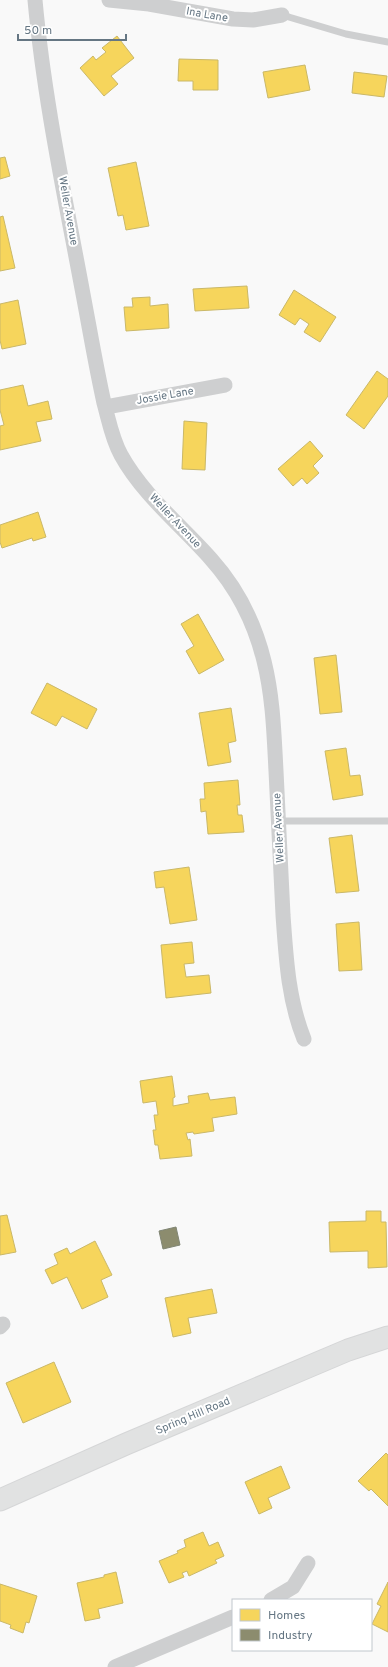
<svg xmlns="http://www.w3.org/2000/svg" width="388" height="1667" viewBox="0 0 388 1667" font-family="Overpass,sans-serif">
<rect width="100%" height="100%" fill="#f9f9f9"/>
<g fill="#f6d55c" stroke="#cab868">
<path d="M 117,36 L 134,58 L 111,76 L 118,84 L 104,96 L 80,68 L 93,56 L 96,60 L 106,52 L 102,48 Z"/>
<path d="M 179,59 L 218,60 L 218,90 L 193,90 L 193,81 L 178,81 Z"/>
<path d="M 305,65 L 310,90 L 268,98 L 263,72 Z"/>
<path d="M 354,72 L 387,76 L 384,97 L 352,93 Z"/>
<path d="M 5,157 L 10,176 L 0,179 L 0,158 Z"/>
<path d="M 136,162 L 149,226 L 126,230 L 123,215 L 118,216 L 108,168 Z"/>
<path d="M 3,216 L 15,268 L 0,271 L 0,217 Z"/>
<path d="M 247,286 L 249,308 L 195,311 L 193,289 Z"/>
<path d="M 294,290 L 336,317 L 320,342 L 304,332 L 309,324 L 300,318 L 295,325 L 279,315 Z"/>
<path d="M 150,297 L 150,306 L 168,304 L 169,328 L 126,331 L 124,307 L 133,307 L 132,298 Z"/>
<path d="M 18,300 L 26,344 L 2,349 L 0,340 L 0,304 Z"/>
<path d="M 377,371 L 388,379 L 388,396 L 364,429 L 346,415 Z"/>
<path d="M 23,385 L 28,406 L 48,401 L 52,419 L 36,422 L 41,441 L 0,450 L 0,426 L 4,425 L 0,410 L 0,390 Z"/>
<path d="M 184,421 L 207,423 L 205,470 L 182,469 Z"/>
<path d="M 310,441 L 323,456 L 313,466 L 319,473 L 307,484 L 302,478 L 293,486 L 278,469 Z"/>
<path d="M 38,512 L 46,537 L 33,541 L 32,538 L 2,548 L 0,542 L 0,525 Z"/>
<path d="M 198,614 L 224,660 L 199,674 L 186,651 L 194,646 L 181,624 Z"/>
<path d="M 336,655 L 342,712 L 320,714 L 314,658 Z"/>
<path d="M 47,683 L 97,709 L 87,729 L 62,716 L 56,726 L 31,713 Z"/>
<path d="M 231,708 L 236,741 L 228,743 L 231,762 L 208,766 L 199,713 Z"/>
<path d="M 346,748 L 350,776 L 360,775 L 363,795 L 333,800 L 325,751 Z"/>
<path d="M 238,780 L 240,805 L 237,805 L 238,815 L 242,815 L 244,832 L 208,834 L 206,811 L 201,812 L 200,799 L 205,799 L 204,783 Z"/>
<path d="M 352,835 L 359,891 L 336,893 L 329,838 Z"/>
<path d="M 189,867 L 197,920 L 170,924 L 164,887 L 156,888 L 154,872 Z"/>
<path d="M 359,922 L 362,970 L 339,971 L 336,924 Z"/>
<path d="M 192,942 L 194,963 L 184,964 L 186,977 L 209,975 L 211,993 L 166,998 L 161,945 Z"/>
<path d="M 172,1076 L 175,1097 L 173,1098 L 173,1106 L 189,1103 L 188,1096 L 208,1093 L 210,1100 L 235,1097 L 237,1114 L 212,1118 L 214,1131 L 194,1134 L 193,1132 L 186,1133 L 188,1140 L 190,1139 L 192,1156 L 160,1159 L 158,1145 L 155,1145 L 153,1130 L 156,1130 L 154,1115 L 158,1115 L 156,1101 L 143,1103 L 140,1081 Z"/>
<path d="M 366,1211 L 381,1211 L 381,1222 L 386,1222 L 387,1267 L 368,1268 L 368,1251 L 330,1252 L 329,1222 L 366,1221 Z"/>
<path d="M 7,1215 L 16,1252 L 0,1255 L 0,1216 Z"/>
<path d="M 95,1241 L 112,1275 L 101,1280 L 108,1297 L 82,1309 L 67,1277 L 52,1284 L 45,1270 L 58,1264 L 54,1254 L 67,1248 L 70,1254 Z"/>
<path d="M 212,1289 L 217,1313 L 188,1318 L 191,1333 L 173,1337 L 165,1298 Z"/>
<path d="M 54,1362 L 71,1402 L 23,1423 L 6,1383 Z"/>
<path d="M 386,1453 L 388,1455 L 388,1506 L 371,1489 L 369,1491 L 358,1481 Z"/>
<path d="M 281,1466 L 290,1488 L 268,1498 L 272,1508 L 259,1514 L 245,1482 Z"/>
<path d="M 203,1532 L 209,1546 L 218,1542 L 224,1556 L 215,1560 L 217,1563 L 189,1576 L 187,1571 L 182,1573 L 184,1577 L 169,1583 L 159,1561 L 178,1553 L 177,1551 L 186,1547 L 184,1540 Z"/>
<path d="M 116,1572 L 123,1603 L 98,1609 L 100,1618 L 85,1621 L 77,1583 L 104,1577 L 104,1575 Z"/>
<path d="M 388,1582 L 388,1632 L 372,1624 L 381,1606 L 377,1604 Z"/>
<path d="M 0,1584 L 37,1596 L 29,1623 L 26,1622 L 23,1633 L 10,1628 L 11,1625 L 0,1621 Z"/>
</g>
<path fill="#8c8c6e" stroke="#808574" d="M 176,1227 L 180,1245 L 163,1249 L 159,1231 Z"/>
<g fill="none" stroke-linecap="round" stroke-linejoin="round">
<defs>
<path id="secondary" d="M 0,1500 L 126,1444 L 348,1350 L 388,1337"/>
</defs>
<use href="#secondary" stroke="#d5d6d7" stroke-width="23"/>
<g stroke="#cecfd0" stroke-width="7">
<path d="M 282,15 L 346,34 L 388,42"/>
<path d="M 278,821 L 388,821"/>
</g>
<g stroke="#cecfd0" stroke-width="15">
<path d="M 35,0 C 44,99 65,197 83,294 C 90,331 96,367 104,403 C 109,421 112,439 121,455 C 143,495 181,525 211,559 C 237,588 255,624 264,661 C 273,697 274,734 276,771 C 278,819 281,867 283,915 C 286,957 288,999 304,1039"/>
<path d="M 109,0 L 149,4 L 233,19 L 253,20 L 282,15"/>
<path d="M 106,407 L 225,385"/>
<path d="M 0,1327 L 3,1324"/>
<path d="M 271,1600 L 293,1587 L 308,1563"/>
<path d="M 115,1667 L 233,1617"/>
</g>
<use href="#secondary" stroke="#e1e2e2" stroke-width="21"/>
</g>
<g text-anchor="middle" dominant-baseline="central" stroke-width="4" stroke-linejoin="round" paint-order="stroke">
<g font-size="11" fill="#657683" stroke="#fff">
<text transform="translate(207 15) rotate(10)">Ina Lane</text>
<text transform="translate(68 211) rotate(80)">Weller Avenue</text>
<text transform="translate(165 396) rotate(-10)">Jossie Lane</text>
<text transform="translate(175 521) rotate(47)">Weller Avenue</text>
<text transform="translate(279 828) rotate(-93)">Weller Avenue</text>
<text transform="translate(193 1416) rotate(-23)">Spring Hill Road</text>
</g>
</g>
<rect x="232" y="1599" width="140" height="52" fill="#ffffff" stroke="#c1c8cd"/>
<rect x="240" y="1609" width="20" height="12" fill="#f6d55c" stroke="#c1c8cd"/>
<text x="268" y="1619" font-size="12" fill="#657683">Homes</text>
<rect x="240" y="1629" width="20" height="12" fill="#8c8c6e" stroke="#c1c8cd"/>
<text x="268" y="1639" font-size="12" fill="#657683">Industry</text>
<path d="M18 34v6h108v-6" fill="none" stroke="#657683" stroke-width="2"/>
<text x="24" y="34" font-size="12" fill="#657683" stroke="#ffffff" stroke-width="3" paint-order="stroke">50 m</text>
</svg>
